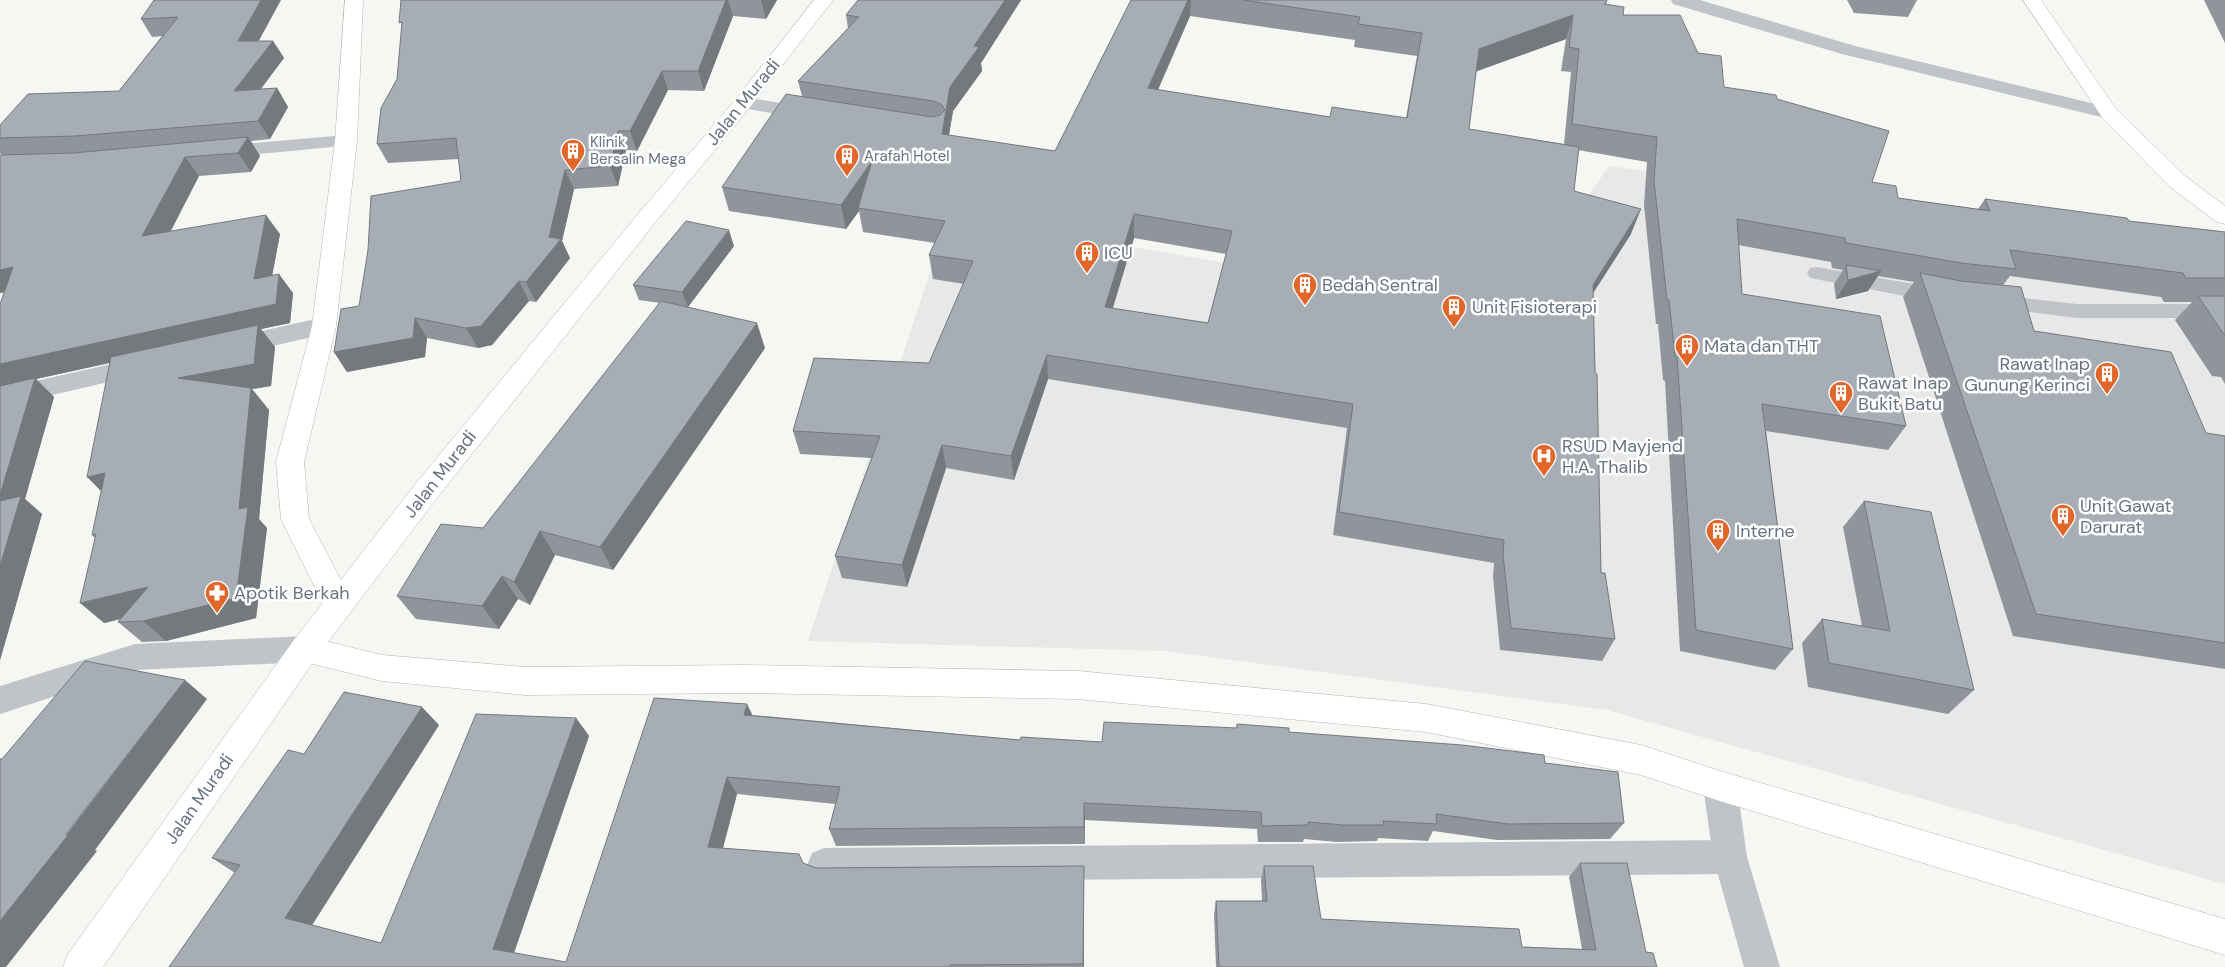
<svg xmlns="http://www.w3.org/2000/svg" width="2225" height="967" viewBox="0 0 2225 967" font-family="'DM Sans',sans-serif">
<rect width="100%" height="100%" fill="#f6f7f3"/>
<path fill="#e7e8e7" d="M 1609,166 L 2225,252 L 2225,884 L 1607,710 L 1165,651 L 808,641 L 949,215 L 1507,312 Z"/>
<g fill="none" stroke-linecap="round" stroke-linejoin="round">
<defs>
<g id="secondary">
<path d="M 345,0 L 363,0 L 357,141 L 336,326 L 304,462 L 309,519 L 354,605 L 350,614 L 339,617 L 328,614 L 281,519 L 276,462 L 312,326 L 335,141 Z"/>
<path d="M 2023,0 L 2041,0 L 2116,109 L 2185,176 L 2225,206 L 2225,224 L 2217,222 L 2169,186 L 2102,117 Z"/>
<path d="M 305,636 L 382,655 L 526,667 L 745,665 L 1078,671 L 1426,704 L 1641,745 L 1720,771 L 2225,919 L 2225,955 L 1720,801 L 1641,775 L 1426,732 L 1078,699 L 745,693 L 526,695 L 382,681 L 305,662 L 294,658 L 290,649 L 294,640 Z"/>
</g>
<path id="trunk" d="M 814,0 L 833,0 L 750,107 L 654,224 L 437,498 L 316,658 L 103,967 L 63,967 L 68,954 L 294,640 L 417,482 L 638,214 L 736,99 Z"/>
</defs>
<use href="#secondary" stroke="#b2b7bc" stroke-width="1"/>
<use href="#trunk" stroke="#b3b6ba" stroke-width="1"/>
<g fill="#c0c3c7" fill-rule="evenodd">
<path d="M 1817,267 L 1937,288 L 1944,290 L 1947,295 L 1944,300 L 1937,302 L 1810,278 L 1807,273 L 1810,268 Z"/>
<path d="M 1997,295 L 2077,304 L 2225,304 L 2225,318 L 2077,318 L 1990,307 L 1987,302 L 1990,297 Z"/>
</g>
<g fill="#c0c3c7" fill-rule="evenodd">
<path d="M 1671,0 L 1700,0 L 1855,46 L 2116,109 L 2119,113 L 2116,117 L 2109,119 L 1842,54 L 1673,4 Z"/>
<path d="M 743,97 L 813,108 L 820,110 L 823,114 L 820,118 L 813,120 L 736,107 L 733,103 L 736,99 Z"/>
<path d="M 346,135 L 353,137 L 357,141 L 353,145 L 218,158 L 210,157 L 207,152 L 210,147 L 218,146 Z"/>
<path d="M 324,317 L 333,320 L 336,326 L 333,332 L 231,356 L 222,353 L 219,347 L 222,341 L 231,338 Z"/>
<path d="M 143,357 L 152,360 L 156,366 L 152,372 L 0,407 L 0,389 Z"/>
<path d="M 305,636 L 316,640 L 320,649 L 316,658 L 305,662 L 135,670 L 0,714 L 0,686 L 135,644 Z"/>
<path d="M 1730,840 L 1742,845 L 1747,857 L 1742,869 L 1730,874 L 824,882 L 812,877 L 807,865 L 812,853 L 824,848 Z"/>
</g>
<path fill="#c0c3c7" fill-rule="evenodd" d="M 1720,771 L 1732,775 L 1737,786 L 1747,857 L 1780,967 L 1744,967 L 1713,857 L 1703,786 L 1708,775 Z"/>
<use href="#secondary" fill="#fff" fill-rule="evenodd"/>
<use href="#trunk" fill="#fff" fill-rule="evenodd"/>
</g>
<g fill="#8f959b" fill-rule="evenodd">
<path d="M 154,0 L 259,41 L 273,41 L 284,58 L 260,89 L 277,88 L 288,107 L 270,139 L 251,141 L 260,156 L 251,172 L 199,176 L 170,232 L 280,234 L 272,275 L 293,293 L 290,323 L 261,329 L 275,347 L 271,386 L 252,389 L 269,410 L 259,519 L 267,528 L 256,618 L 166,641 L 142,642 L 118,622 L 120,619 L 104,623 L 95,538 L 92,535 L 101,491 L 110,363 L 36,379 L 54,397 L 25,499 L 42,514 L 0,660 L 4,292 L 0,293 L 0,155 L 2,155 L 0,153 L 0,125 L 119,91 L 162,36 L 152,37 L 141,19 Z"/>
<path d="M 401,0 L 777,0 L 766,19 L 733,16 L 704,91 L 668,90 L 637,151 L 626,150 L 618,186 L 574,189 L 562,241 L 570,258 L 536,302 L 529,301 L 492,345 L 478,348 L 427,338 L 425,357 L 347,372 L 334,352 L 359,306 L 461,181 L 459,159 L 388,163 L 377,144 L 397,79 L 402,28 Z"/>
<path d="M 858,0 L 1021,0 L 981,63 L 982,71 L 953,111 L 949,135 L 1055,151 L 1131,0 L 1607,0 L 1606,4 L 1623,15 L 1698,53 L 1724,87 L 1777,99 L 1872,182 L 1898,198 L 1978,209 L 1985,199 L 2129,221 L 2225,232 L 2225,384 L 2221,377 L 2212,376 L 2175,320 L 2192,302 L 2164,302 L 2161,297 L 2010,276 L 2003,285 L 2034,331 L 2206,433 L 2225,436 L 2225,669 L 2013,636 L 1903,297 L 1914,282 L 1878,276 L 1868,291 L 1836,299 L 1834,284 L 1843,270 L 1832,268 L 1831,262 L 1738,245 L 1742,294 L 1906,426 L 1888,450 L 1766,431 L 1793,649 L 1775,670 L 1680,651 L 1665,381 L 1663,380 L 1658,324 L 1656,324 L 1644,205 L 1647,162 L 1578,150 L 1574,191 L 1631,234 L 1593,293 L 1601,573 L 1615,639 L 1602,661 L 1500,650 L 1493,577 L 1494,563 L 1333,535 L 1347,428 L 1048,379 L 1014,480 L 946,468 L 907,587 L 842,578 L 835,556 L 872,458 L 800,454 L 793,431 L 929,363 L 964,284 L 933,279 L 929,255 L 935,243 L 863,232 L 859,211 L 846,229 L 729,211 L 722,187 L 802,96 L 798,81 L 848,28 L 846,15 ZM 1190,16 L 1355,40 L 1354,47 L 1417,56 L 1406,118 L 1330,117 L 1158,90 ZM 1566,39 L 1561,71 L 1571,72 L 1564,144 L 1469,129 L 1476,71 ZM 1134,238 L 1226,254 L 1208,323 L 1112,308 Z"/>
<path d="M 1847,0 L 1917,0 L 1908,17 L 1854,13 Z"/>
<path d="M 2204,0 L 2225,0 L 2225,43 Z"/>
<path d="M 734,246 L 688,307 L 765,348 L 613,570 L 555,555 L 530,605 L 518,599 L 499,629 L 416,619 L 397,596 L 483,528 L 660,303 L 639,300 L 633,285 Z"/>
<path d="M 1864,501 L 1974,690 L 1948,714 L 1808,687 L 1802,643 L 1822,619 L 1862,626 L 1843,527 Z"/>
<path d="M 753,715 L 1020,740 L 1102,742 L 1236,728 L 1237,724 L 1289,732 L 1545,763 L 1624,823 L 1610,839 L 1497,840 L 1433,831 L 1428,841 L 1378,838 L 1377,841 L 1337,842 L 1304,839 L 1303,842 L 1258,842 L 1257,829 L 1085,820 L 1085,844 L 836,846 L 829,829 L 836,804 L 737,794 L 723,848 L 803,863 L 816,868 L 1084,866 L 1084,967 L 169,967 L 235,873 L 212,858 L 304,754 L 439,725 L 312,925 L 381,943 L 576,718 L 589,736 L 514,953 L 566,962 Z"/>
<path d="M 1580,863 L 1657,967 L 1216,967 L 1214,914 L 1216,901 L 1262,901 L 1261,880 L 1264,866 L 1321,919 L 1522,947 L 1582,949 L 1569,877 Z"/>
</g>
<g fill="#74797e">
<path d="M 261,0 L 281,0 L 249,59 L 238,41 Z"/>
<path d="M 726,0 L 728,0 L 733,16 L 704,91 L 698,71 Z"/>
<path d="M 761,0 L 777,0 L 766,19 Z"/>
<path d="M 1005,0 L 1021,0 L 981,63 L 982,71 L 953,111 L 945,158 L 942,134 L 950,87 L 974,46 Z"/>
<path d="M 1188,0 L 1191,0 L 1190,16 L 1148,112 L 1148,88 Z"/>
<path d="M 1573,15 L 1566,39 L 1472,73 L 1479,49 Z"/>
<path d="M 273,41 L 284,58 L 246,109 L 234,91 Z"/>
<path d="M 662,71 L 668,90 L 637,151 L 630,131 Z"/>
<path d="M 277,88 L 288,107 L 270,139 L 258,121 Z"/>
<path d="M 618,131 L 626,150 L 618,186 L 610,166 Z"/>
<path d="M 248,137 L 260,156 L 251,172 L 238,153 Z"/>
<path d="M 185,157 L 199,176 L 158,256 L 142,236 Z"/>
<path d="M 872,161 L 858,208 L 859,211 L 846,229 L 841,205 Z"/>
<path d="M 565,170 L 574,189 L 562,241 L 570,258 L 536,302 L 526,282 L 549,237 Z"/>
<path d="M 1641,209 L 1631,234 L 1583,309 L 1593,285 Z"/>
<path d="M 1134,214 L 1134,238 L 1106,331 L 1105,307 Z"/>
<path d="M 266,215 L 280,234 L 268,298 L 254,279 Z"/>
<path d="M 729,230 L 734,246 L 688,307 L 682,292 Z"/>
<path d="M 13,267 L 31,287 L 0,293 L 0,270 Z"/>
<path d="M 1881,271 L 1868,291 L 1836,299 L 1848,280 Z"/>
<path d="M 279,274 L 293,293 L 290,323 L 261,329 L 275,347 L 271,386 L 252,389 L 269,410 L 259,519 L 267,528 L 256,618 L 166,641 L 143,621 L 239,509 L 178,378 L 257,330 L 36,379 L 54,397 L 25,499 L 42,514 L 0,660 L 0,364 Z"/>
<path d="M 519,281 L 529,301 L 492,345 L 478,348 L 466,328 Z"/>
<path d="M 415,318 L 427,338 L 425,357 L 347,372 L 334,352 Z"/>
<path d="M 757,323 L 765,348 L 613,570 L 600,547 Z"/>
<path d="M 1047,355 L 1048,379 L 1014,480 L 1011,456 Z"/>
<path d="M 942,445 L 946,468 L 907,587 L 902,565 Z"/>
<path d="M 105,473 L 109,499 L 87,477 Z"/>
<path d="M 540,531 L 555,555 L 530,605 L 514,582 Z"/>
<path d="M 502,576 L 518,599 L 499,629 L 482,606 Z"/>
<path d="M 148,587 L 170,607 L 104,623 L 80,603 Z"/>
<path d="M 185,680 L 207,699 L 95,850 L 97,851 L 6,967 L 0,967 L 0,921 Z"/>
<path d="M 747,704 L 756,722 L 744,715 Z"/>
<path d="M 422,707 L 439,725 L 307,933 L 285,918 Z"/>
<path d="M 576,718 L 589,736 L 510,964 L 493,949 Z"/>
<path d="M 727,777 L 737,794 L 719,863 L 708,847 Z"/>
<path d="M 1084,803 L 1085,820 L 1085,844 L 1084,827 Z"/>
<path d="M 1084,866 L 1084,967 L 1083,967 Z"/>
</g>
<g fill="#a6adb4" stroke="#74797e" fill-rule="evenodd">
<path d="M 154,0 L 261,0 L 238,41 L 273,41 L 234,91 L 277,88 L 258,121 L 75,136 L 0,138 L 0,125 L 28,94 L 119,91 L 178,17 L 141,19 Z"/>
<path d="M 401,0 L 726,0 L 698,71 L 662,71 L 630,131 L 618,131 L 610,166 L 565,170 L 549,237 L 561,239 L 526,282 L 519,281 L 481,326 L 466,328 L 415,318 L 413,338 L 334,352 L 341,309 L 359,306 L 368,250 L 371,196 L 461,181 L 456,138 L 377,144 L 381,108 L 397,79 L 402,22 L 399,23 Z"/>
<path d="M 858,0 L 1005,0 L 974,46 L 979,47 L 950,87 L 942,134 L 1055,151 L 1131,0 L 1188,0 L 1148,88 L 1330,117 L 1332,107 L 1407,118 L 1422,33 L 1358,24 L 1360,17 L 1243,0 L 1607,0 L 1606,3 L 1604,4 L 1624,7 L 1623,15 L 1680,15 L 1698,53 L 1721,56 L 1724,87 L 1776,95 L 1777,99 L 1889,131 L 1872,182 L 1896,186 L 1898,198 L 1990,211 L 1985,199 L 2127,218 L 2129,221 L 2225,232 L 2225,278 L 2186,278 L 2183,273 L 2010,250 L 2016,269 L 1961,263 L 1846,243 L 1845,238 L 1737,219 L 1742,294 L 1880,316 L 1906,426 L 1762,404 L 1793,649 L 1696,630 L 1677,357 L 1675,356 L 1669,300 L 1667,300 L 1654,181 L 1657,137 L 1572,124 L 1579,49 L 1569,47 L 1573,15 L 1479,49 L 1469,129 L 1579,147 L 1574,191 L 1641,209 L 1593,285 L 1595,373 L 1597,374 L 1601,573 L 1605,573 L 1615,639 L 1511,628 L 1503,555 L 1504,540 L 1339,512 L 1353,404 L 1047,355 L 1011,456 L 942,445 L 902,565 L 835,556 L 880,436 L 793,431 L 814,358 L 929,363 L 973,261 L 929,255 L 945,221 L 858,208 L 872,161 L 841,205 L 722,187 L 786,94 L 932,117 L 940,115 L 945,110 L 941,104 L 933,101 L 798,81 L 859,17 L 846,15 ZM 1134,214 L 1232,231 L 1208,323 L 1105,307 Z"/>
<path d="M 248,137 L 238,153 L 185,157 L 142,236 L 266,215 L 254,279 L 279,274 L 276,304 L 0,364 L 0,304 L 13,267 L 0,270 L 0,155 L 74,153 Z"/>
<path d="M 686,221 L 729,230 L 682,292 L 633,285 Z"/>
<path d="M 1846,265 L 1881,271 L 1848,280 Z"/>
<path d="M 1920,273 L 1961,281 L 2021,287 L 2034,331 L 2171,352 L 2206,433 L 2225,436 L 2225,643 L 2036,614 Z"/>
<path d="M 2198,296 L 2225,296 L 2225,336 Z"/>
<path d="M 661,301 L 757,323 L 600,547 L 540,531 L 514,582 L 502,576 L 482,606 L 397,596 L 441,524 L 483,528 Z"/>
<path d="M 258,325 L 254,364 L 178,378 L 251,388 L 239,509 L 248,507 L 236,598 L 143,621 L 118,622 L 148,587 L 80,603 L 96,534 L 92,535 L 105,473 L 87,477 L 111,357 Z"/>
<path d="M 35,378 L 0,495 L 0,386 Z"/>
<path d="M 21,496 L 0,566 L 0,501 Z"/>
<path d="M 1864,501 L 1931,512 L 1974,690 L 1829,663 L 1822,619 L 1890,631 Z"/>
<path d="M 85,661 L 185,680 L 66,834 L 69,834 L 0,921 L 0,759 L 2,759 Z"/>
<path d="M 344,692 L 422,707 L 285,918 L 381,943 L 476,714 L 576,718 L 493,949 L 566,962 L 654,698 L 747,704 L 744,715 L 1020,740 L 1021,737 L 1102,742 L 1104,722 L 1237,728 L 1237,724 L 1289,728 L 1289,732 L 1462,745 L 1544,755 L 1545,763 L 1618,772 L 1624,823 L 1508,824 L 1436,814 L 1437,824 L 1383,821 L 1384,825 L 1343,825 L 1308,822 L 1308,825 L 1262,826 L 1261,812 L 1084,803 L 1084,827 L 829,829 L 840,787 L 727,777 L 708,847 L 799,854 L 803,863 L 816,868 L 1084,866 L 1083,964 L 950,965 L 950,967 L 169,967 L 240,865 L 212,858 L 288,750 L 304,754 Z"/>
<path d="M 1580,863 L 1627,863 L 1646,952 L 1653,953 L 1657,967 L 1219,967 L 1216,901 L 1267,901 L 1264,866 L 1313,866 L 1321,919 L 1519,929 L 1522,947 L 1596,950 Z"/>
</g>
<defs>
<symbol id="building-pin" viewBox="-11 -11 22 30"><path d="M0 17L-7.5 6A9.5 9.5 0 1 1 7.5 6Z" fill="#e0662a" stroke="#fff"/><path d="M-4-6H4V6H1V3H-1V6H-4ZM-2.5-4.3h1.7v1.8h-1.7ZM.8-4.3h1.7v1.8H.8ZM-2.5-1h1.7V.8h-1.7ZM.8-1h1.7V.8H.8Z" fill="#fff"/></symbol>
<symbol id="hospital-pin" viewBox="-11 -11 22 30"><path d="M0 17L-7.5 6A9.5 9.5 0 1 1 7.5 6Z" fill="#e0662a" stroke="#fff"/><path d="M-5-5h3v3.5h4V-5h3V5h-3V1.5h-4V5h-3Z" fill="#fff"/></symbol>
<symbol id="pharmacy-pin" viewBox="-11 -11 22 30"><path d="M0 17L-7.5 6A9.5 9.5 0 1 1 7.5 6Z" fill="#e0662a" stroke="#fff"/><path d="M-2-6h4v4h4v4h-4v4h-4v-4h-4v-4h4Z" fill="#fff"/></symbol>
</defs>
<g fill-rule="evenodd">
<use href="#building-pin" x="559" y="137" width="28" height="38"/>
<use href="#building-pin" x="833" y="142" width="28" height="38"/>
<use href="#building-pin" x="1073" y="239" width="28" height="38"/>
<use href="#building-pin" x="1291" y="271" width="28" height="38"/>
<use href="#building-pin" x="1440" y="293" width="28" height="38"/>
<use href="#building-pin" x="1673" y="332" width="28" height="38"/>
<use href="#building-pin" x="2093" y="360" width="28" height="38"/>
<use href="#building-pin" x="1827" y="379" width="28" height="38"/>
<use href="#hospital-pin" x="1530" y="442" width="28" height="38"/>
<use href="#building-pin" x="2049" y="502" width="28" height="38"/>
<use href="#building-pin" x="1704" y="517" width="28" height="38"/>
<use href="#pharmacy-pin" x="203" y="579" width="28" height="38"/>
</g>
<g text-anchor="middle" dominant-baseline="central" stroke-width="5" stroke-linejoin="round" paint-order="stroke">
<g font-size="15" fill="#667484" stroke="#fff" text-anchor="start">
<text x="590" y="142">Klinik<tspan x="590" dy="17">Bersalin Mega</tspan></text>
<text x="864" y="156">Arafah Hotel</text>
</g>
<g font-size="18" fill="#667484" stroke="#fff">
<text transform="translate(743 102) rotate(-51)">Jalan Muradi</text>
<text transform="translate(440 474) rotate(-52)">Jalan Muradi</text>
<text transform="translate(199 799) rotate(-55)">Jalan Muradi</text>
</g>
<g font-size="18" fill="#667484" stroke="#fff" text-anchor="start">
<text x="1104" y="253">ICU</text>
<text x="1322" y="285">Bedah Sentral</text>
<text x="1472" y="307">Unit Fisioterapi</text>
<text x="1704" y="346">Mata dan THT</text>
<text x="2090" y="364" text-anchor="end">Rawat Inap<tspan x="2090" dy="21">Gunung Kerinci</tspan></text>
<text x="1858" y="383">Rawat Inap<tspan x="1858" dy="21">Bukit Batu</tspan></text>
<text x="1562" y="446">RSUD Mayjend<tspan x="1562" dy="21">H.A. Thalib</tspan></text>
<text x="2080" y="506">Unit Gawat<tspan x="2080" dy="21">Darurat</tspan></text>
<text x="1736" y="531">Interne</text>
<text x="234" y="593">Apotik Berkah</text>
</g>
</g>
</svg>
